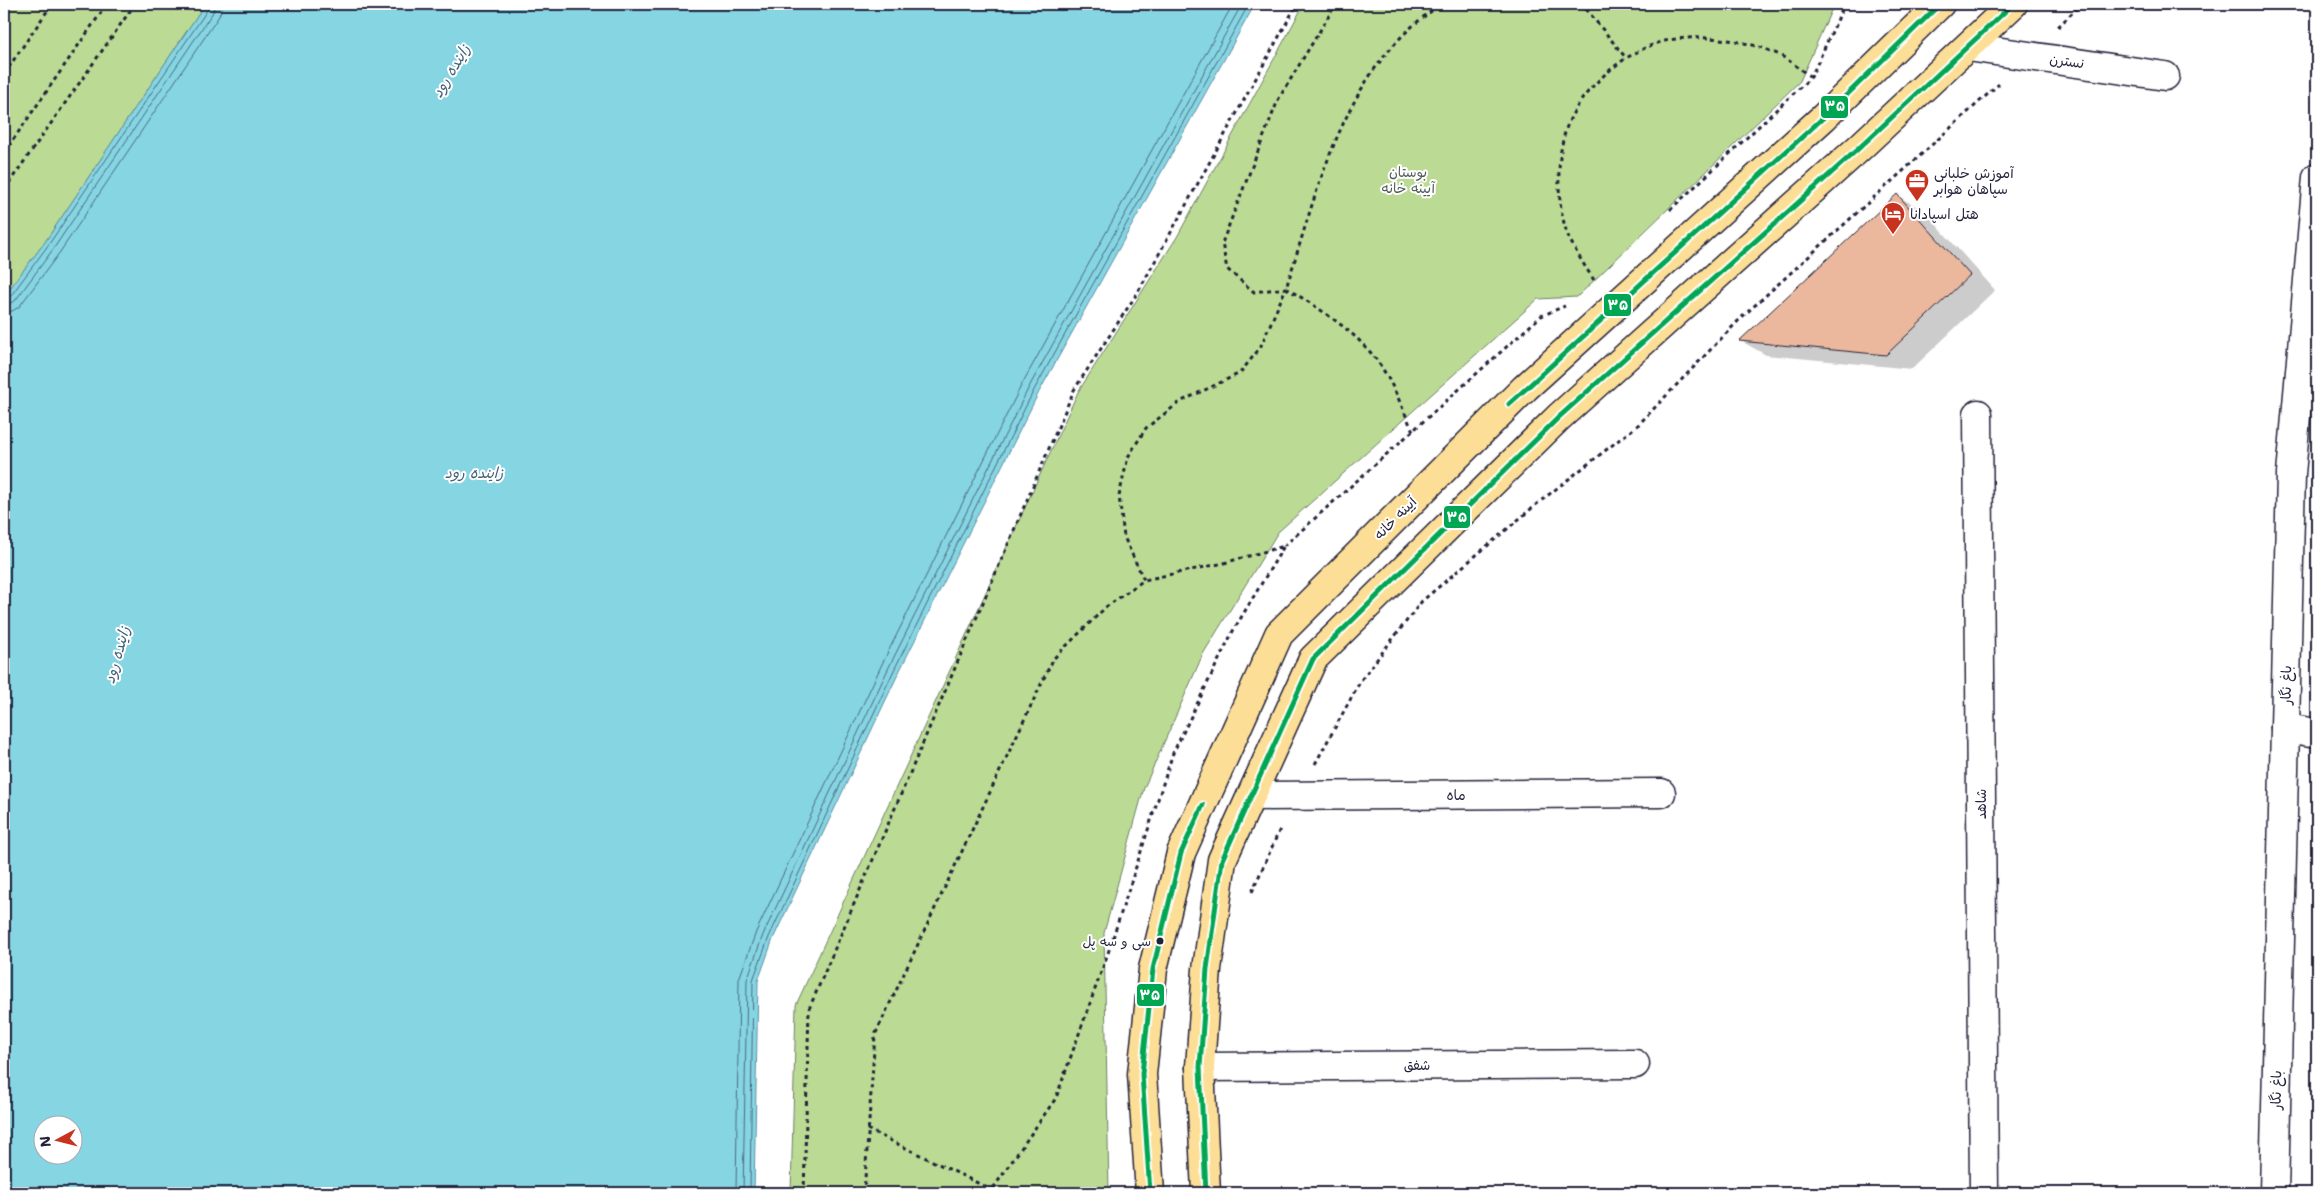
<svg xmlns="http://www.w3.org/2000/svg" width="2321" height="1197" viewBox="0 0 2321 1197" font-family="'Shantell Sans','Playpen Sans Arabic',sans-serif">
<rect width="100%" height="100%" fill="#fff"/>
<filter id="ink" filterUnits="userSpaceOnUse"><feTurbulence type="fractalNoise" baseFrequency=".02" numOctaves="2"/><feDisplacementMap in="SourceGraphic" scale="10" xChannelSelector="R" yChannelSelector="G"/><feConvolveMatrix kernelMatrix="1 2 1 2 8 2 1 2 1" color-interpolation-filters="sRGB"/></filter>
<g filter="url(#ink)">
<g fill="#bbdb94" stroke="#6e7e68">
<path d="M 13,4 L 205,4 L 45,242 L 4,296 L 4,17 Z"/>
<path d="M 1304,4 L 1834,4 L 1800,81 L 1577,297 L 1538,299 L 1278,532 L 1203,654 L 1144,788 L 1104,933 L 1109,1193 L 791,1193 L 796,1005 L 1078,392 L 1177,237 Z"/>
</g>
<path fill="#86d5e3" stroke="#5e8da0" fill-rule="evenodd" d="M 205,4 L 1255,4 L 1039,392 L 899,672 L 773,939 L 758,981 L 754,1193 L 4,1193 L 4,296 L 45,242 ZM 42,1124 L 72,1124 L 72,1154 L 42,1154 Z"/>
<path fill="#0003" d="M 1897,196 L 1923,210 L 1995,290 L 1912,369 L 1766,355 L 1741,341 Z"/>
<g fill="none" stroke-linecap="round" stroke-linejoin="round">
<g stroke="#4a6a7e" stroke-width="1">
<path d="M 4,299 L 10,297 L 49,244 L 208,9 L 209,4"/>
<path d="M 4,305 L 15,301 L 54,248 L 213,12 L 215,4"/>
<path d="M 4,313 L 12,311 L 19,307 L 60,252 L 219,16 L 223,4"/>
<path d="M 736,1193 L 739,979 L 756,932 L 882,664 L 1022,384 L 1233,4"/>
<path d="M 743,1193 L 747,980 L 763,935 L 889,667 L 1029,387 L 1242,4"/>
<path d="M 750,1193 L 753,980 L 769,937 L 894,670 L 1034,390 L 1249,4"/>
</g>
</g>
<path fill="#ebb89d" stroke="#22223b" d="M 1897,194 L 1970,275 L 1886,355 L 1739,341 Z"/>
<g fill="none" stroke-linecap="round" stroke-linejoin="round">
<defs>
<g id="minor">
<path d="M 1968,47 L 2165,76"/>
<path d="M 1978,414 L 1984,1193"/>
<path d="M 2285,728 L 2317,733"/>
<path d="M 1252,796 L 1661,793"/>
<path d="M 1200,1067 L 1635,1064"/>
<path d="M 2274,1193 L 2291,474 L 2317,177"/>
</g>
<g id="primary">
<path d="M 1150,1193 L 1142,1074 L 1153,969 L 1181,853 L 1279,634 L 1525,388 L 1824,117 L 1940,4"/>
<path d="M 1206,1193 L 1200,1067 L 1207,969 L 1222,860 L 1313,659 L 1559,417 L 1858,149 L 2013,4"/>
</g>
</defs>
<use href="#minor" stroke="#22223b" stroke-width="31"/>
<use href="#primary" stroke="#22223b" stroke-width="31"/>
<g stroke="#22223b" stroke-width="3" stroke-dasharray="4 4" stroke-linecap="butt">
<path d="M 1575,4 L 1586,9 L 1584,4"/>
<path d="M 1586,9 L 1626,58"/>
<path d="M 2058,27 L 2081,4"/>
<path d="M 4,74 L 52,4"/>
<path d="M 4,153 L 107,4"/>
<path d="M 4,190 L 135,4"/>
<path d="M 1670,210 L 1811,77 L 1842,10 L 1849,4"/>
<path d="M 1594,280 C 1585,267 1576,252 1569,238 C 1555,205 1555,146 1572,115 C 1590,82 1628,50 1665,41 C 1699,33 1753,40 1783,57 C 1793,63 1802,71 1811,77"/>
<path d="M 1413,431 C 1402,408 1393,383 1378,362 C 1357,332 1317,307 1286,288 C 1319,186 1345,65 1442,4"/>
<path d="M 1284,546 L 1541,316 L 1565,306"/>
<path d="M 1315,764 L 1361,680 L 1422,601 L 1538,503 L 1638,425 L 1742,317 L 1999,84"/>
<path d="M 1252,892 L 1280,829"/>
<path d="M 867,1129 L 992,1190"/>
<path d="M 804,1193 L 809,1009 L 1074,390 L 1138,292 L 1297,4"/>
<path d="M 864,1193 L 875,1035 L 1053,659 L 1106,607 L 1144,580 L 1124,537 L 1119,496 L 1128,457 L 1146,428 L 1180,402 L 1240,373 L 1260,348 L 1286,288 L 1254,292 L 1227,269 L 1222,243 L 1278,100 L 1336,4"/>
<path d="M 997,1193 L 992,1190 L 1056,1098 L 1108,953 L 1173,753 L 1233,631 L 1284,546 L 1224,563 L 1144,580"/>
</g>
<use href="#minor" stroke="#fff" stroke-width="28"/>
<use href="#primary" stroke="#fdde96" stroke-width="28"/>
<defs>
<g id="bus-1">
<path d="M 1509,404 L 1824,117 L 1940,4"/>
<path d="M 1150,1193 L 1142,1074 L 1153,969 L 1181,853 L 1203,805"/>
<path d="M 1206,1193 L 1200,1067 L 1207,969 L 1222,860 L 1313,659 L 1559,417 L 1858,149 L 2013,4"/>
</g>
</defs>
<use href="#bus-1" stroke="#fff" stroke-width="9"/>
<use href="#bus-1" stroke="#00a651" stroke-width="5"/>
</g>
</g>
<defs>
<symbol id="office-pin" viewBox="-11 -11 22 30"><path d="M0 17L-7.5 6A9.5 9.5 0 1 1 7.5 6Z" fill="#c8321e" stroke="#fff"/><path d="M-6-3h4V-5.5h4V-3h4V5H-6ZM-1-4.5V-3h2v-1.5ZM-6 0V1H6V0Z" fill="#fff"/></symbol>
<symbol id="hotel-pin" viewBox="-11 -11 22 30"><path d="M0 17L-7.5 6A9.5 9.5 0 1 1 7.5 6Z" fill="#c8321e" stroke="#fff"/><path d="M-6-4.5h1.5V1H6V5H4.5V3h-9V5H-6ZM-4 0a1.8 1.8 0 1 1 3.6 0ZM.5 0V-2.5h3Q6-2.5 6 0Z" fill="#fff"/></symbol>
</defs>
<g fill-rule="evenodd">
<use href="#office-pin" x="1903" y="167" width="28" height="38"/>
<use href="#hotel-pin" x="1879" y="200" width="28" height="38"/>
</g>
<circle fill="#22223b" stroke="#fff" stroke-width="2" cx="1160" cy="941" r="4.5"/>
<g text-anchor="middle" dominant-baseline="central" stroke-width="4" stroke-linejoin="round" paint-order="stroke">
<g font-size="13" fill="#22223b" stroke="#fff" text-anchor="end">
<text x="1151" y="941">سی و سه پل</text>
</g>
<g font-size="14" fill="#22223b" stroke="#fff">
<text transform="translate(2067 61) rotate(8)">نسترن</text>
<text transform="translate(1395 518) rotate(-45)">آیینه خانه</text>
<text transform="translate(2286 685) rotate(-89)">باغ نگار</text>
<text x="1456" y="795">ماه</text>
<text transform="translate(1981 804) rotate(-90)">شاهد</text>
<text x="1417" y="1065">شفق</text>
<text transform="translate(2276 1090) rotate(-89)">باغ نگار</text>
</g>
<g font-size="14" fill="#505a56" stroke="#fff">
<text x="1408" y="172">بوستان<tspan x="1408" dy="16">آیینه خانه</tspan></text>
</g>
<g font-size="14" fill="#22223b" stroke="#fff" text-anchor="start">
<text x="1934" y="173">آموزش خلبانی<tspan x="1934" dy="16">سپاهان هوابر</tspan></text>
<text x="1910" y="214">هتل اسپادانا</text>
</g>
<g font-size="15" font-style="italic" fill="#456176" stroke="#fff">
<text transform="translate(451 71) rotate(-59)">زاینده رود</text>
<text x="474" y="473">زاینده رود</text>
<text transform="translate(117 655) rotate(-74)">زاینده رود</text>
</g>
</g>
<g stroke="#fff" stroke-width="2">
<rect x="1820" y="95" width="29" height="24" rx="5" fill="#00a651"/>
<rect x="1603" y="293" width="29" height="24" rx="5" fill="#00a651"/>
<rect x="1443" y="505" width="28" height="24" rx="5" fill="#00a651"/>
<rect x="1136" y="983" width="29" height="24" rx="5" fill="#00a651"/>
</g>
<g font-size="14" text-anchor="middle" font-weight="bold" fill="#fff">
<text x="1835" y="111">۳۵</text>
<text x="1618" y="310">۳۵</text>
<text x="1457" y="522">۳۵</text>
<text x="1150" y="1000">۳۵</text>
</g>
<rect width="2321" height="1197" fill="none" stroke="#fff" stroke-width="20"/>
<rect x="10" y="10" width="2301" height="1177" fill="none" stroke="#22223b" stroke-width="2" filter="url(#ink)"/>
<g transform="translate(58 1140) rotate(263)"><circle r="24" fill="#ffffff" stroke="#a7a7b1"/>
<path d="M0-4L9 19L0 12L-9 19Z" fill="#c8321e"/>
<text y="-8" font-size="14" font-weight="bold" text-anchor="middle" fill="#22223b">N</text>
</g>
</svg>
